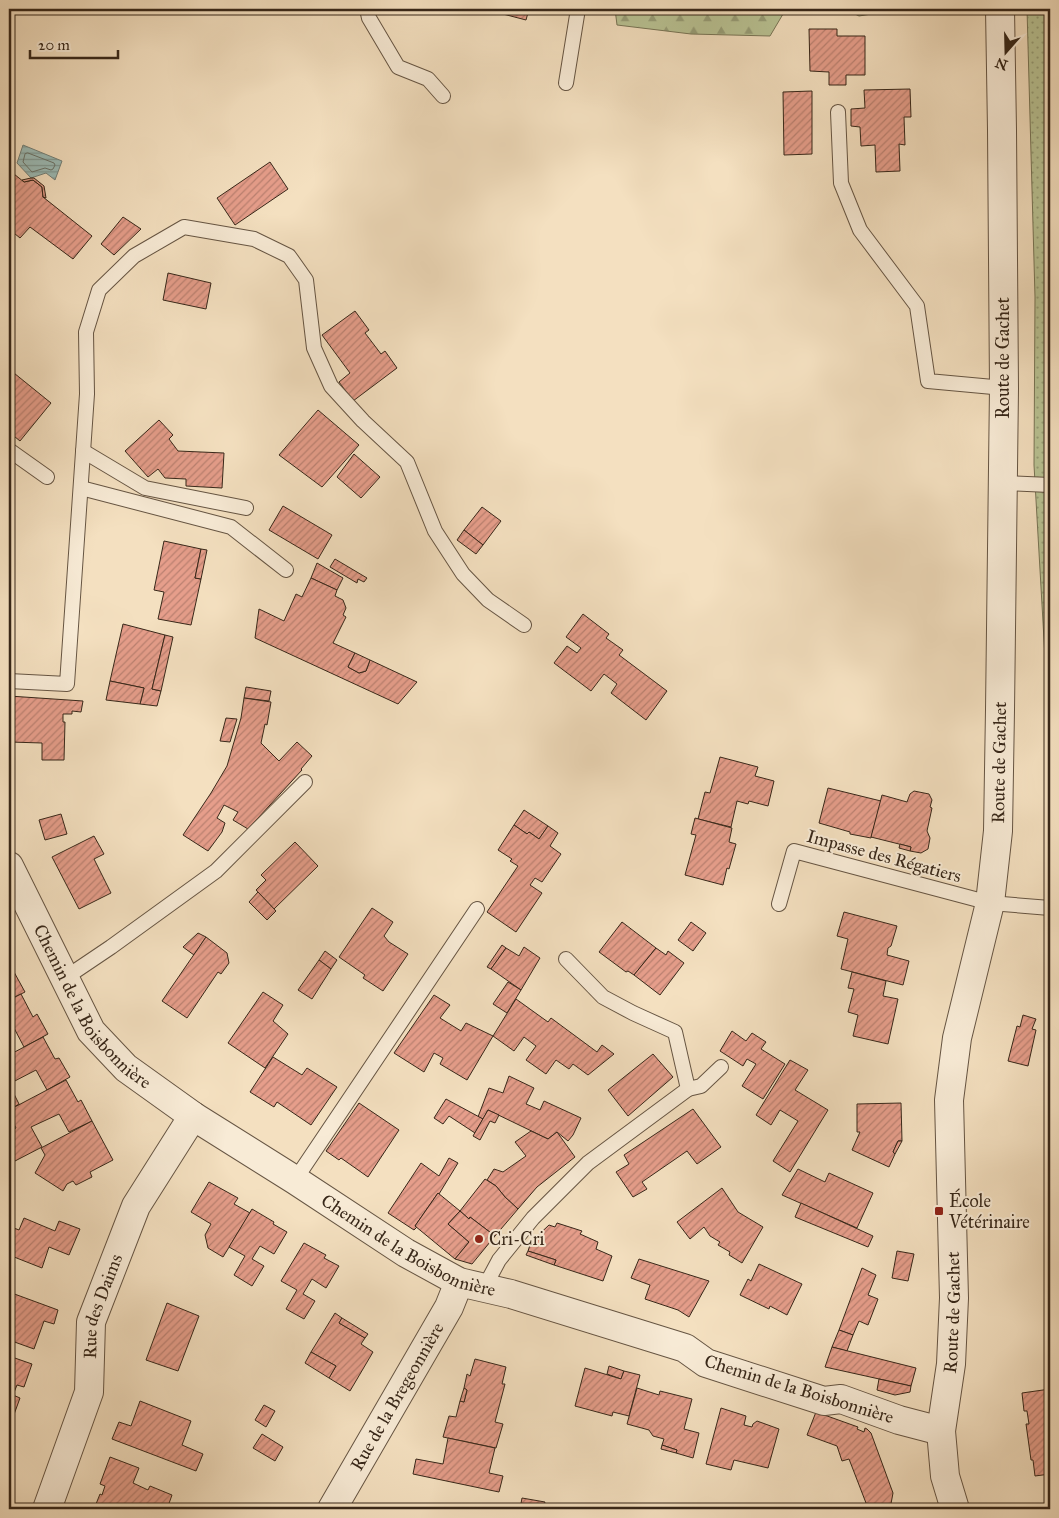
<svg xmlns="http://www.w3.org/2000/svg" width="1059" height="1518" viewBox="0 0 1059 1518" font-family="'IM FELL Great Primer',serif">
<defs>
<pattern id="forest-firs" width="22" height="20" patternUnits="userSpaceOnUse" patternTransform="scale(1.25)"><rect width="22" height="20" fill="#b9c394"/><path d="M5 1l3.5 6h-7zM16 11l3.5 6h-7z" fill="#979e78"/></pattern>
<pattern id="park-dots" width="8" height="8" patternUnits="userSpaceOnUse" patternTransform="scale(1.25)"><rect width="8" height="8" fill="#b9c394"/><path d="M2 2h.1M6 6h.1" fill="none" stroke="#979e78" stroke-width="1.8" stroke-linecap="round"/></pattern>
<pattern id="water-rules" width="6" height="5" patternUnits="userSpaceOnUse" patternTransform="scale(1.25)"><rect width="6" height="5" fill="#9cbcb7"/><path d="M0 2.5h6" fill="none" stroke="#809994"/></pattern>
<pattern id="building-hatch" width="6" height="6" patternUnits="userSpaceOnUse" patternTransform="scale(1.25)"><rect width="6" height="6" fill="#e69e8b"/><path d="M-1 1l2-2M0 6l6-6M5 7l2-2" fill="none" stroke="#bb8171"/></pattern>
</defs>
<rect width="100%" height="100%" fill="#f4e0c0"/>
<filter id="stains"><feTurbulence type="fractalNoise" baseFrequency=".004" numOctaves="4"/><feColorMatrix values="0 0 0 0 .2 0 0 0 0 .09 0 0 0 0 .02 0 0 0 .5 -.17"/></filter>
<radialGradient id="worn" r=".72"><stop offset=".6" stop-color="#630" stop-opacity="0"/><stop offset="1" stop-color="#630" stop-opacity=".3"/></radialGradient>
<g fill="url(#forest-firs)" stroke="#787556">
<path d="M 615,9 L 786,9 L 770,36 L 691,34 L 617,25 Z"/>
<path d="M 845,9 L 896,9 L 896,10 L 859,16 Z"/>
</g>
<path fill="url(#park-dots)" stroke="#787556" d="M 1027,9 L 1050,9 L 1050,695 L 1047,692 L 1034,465 L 1035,297 Z"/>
<path fill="url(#water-rules)" stroke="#748078" d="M 23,145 L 62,161 L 55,180 L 46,173 L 31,178 L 17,163 Z"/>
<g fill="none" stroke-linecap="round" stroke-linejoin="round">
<path stroke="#6a7268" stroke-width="1" d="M 28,153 L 54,163 L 55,165 L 53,169 L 51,170 L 45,168 L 32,172 L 23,162 L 25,154 Z"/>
</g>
<g fill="url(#building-hatch)" stroke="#372719">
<path d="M 504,9 L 529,9 L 526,20 L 503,14 Z"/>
<path d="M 809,29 L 837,29 L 837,36 L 865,36 L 865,75 L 846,75 L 846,85 L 829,85 L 829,72 L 810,71 Z"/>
<path d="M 910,89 L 911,117 L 904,117 L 905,145 L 899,144 L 900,171 L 876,172 L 875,145 L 861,146 L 860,127 L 851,126 L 851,109 L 865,108 L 864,90 Z"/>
<path d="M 812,91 L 812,154 L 784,155 L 783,92 Z"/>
<path d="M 270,162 L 288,189 L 235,225 L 217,198 Z"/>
<path d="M 9,170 L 24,182 L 33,180 L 42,187 L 43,197 L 92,236 L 73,259 L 30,227 L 20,238 L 9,229 Z"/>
<path d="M 31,178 L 34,178 L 44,186 L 46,198 L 43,197 L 42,187 L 33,180 L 24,182 L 22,180 Z"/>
<path d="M 123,217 L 141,229 L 114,255 L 101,244 Z"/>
<path d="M 168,273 L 211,283 L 206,309 L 163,300 Z"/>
<path d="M 355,311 L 369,330 L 365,333 L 381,354 L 385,351 L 397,368 L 353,401 L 339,382 L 350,373 L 322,335 Z"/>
<path d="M 9,369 L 51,403 L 20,441 L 9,432 Z"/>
<path d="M 318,410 L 359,445 L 322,487 L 279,455 Z"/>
<path d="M 159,420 L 173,435 L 169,439 L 178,451 L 224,453 L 222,488 L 186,486 L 186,479 L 165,478 L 158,469 L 148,477 L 125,451 Z"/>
<path d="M 354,454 L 380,477 L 361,498 L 337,477 Z"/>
<path d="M 283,506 L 332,535 L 318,559 L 269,530 Z"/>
<path d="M 482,507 L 501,521 L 483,545 L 464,530 Z"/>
<path d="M 464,530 L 483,545 L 476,554 L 457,540 Z"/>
<path d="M 164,541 L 201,549 L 195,578 L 201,579 L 191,625 L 158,619 L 164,592 L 154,590 Z"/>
<path d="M 201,549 L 207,550 L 201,579 L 195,578 Z"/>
<path d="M 335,559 L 367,578 L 364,582 L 358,579 L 357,583 L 330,567 Z"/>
<path d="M 317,563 L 343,578 L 337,590 L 311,578 Z"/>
<path d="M 311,578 L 337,590 L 335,596 L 343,600 L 346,608 L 343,615 L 346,617 L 333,643 L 355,653 L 348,667 L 359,673 L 366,671 L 370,660 L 417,682 L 398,704 L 255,638 L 259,609 L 284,621 L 296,594 L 302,597 Z"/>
<path d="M 583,614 L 609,634 L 606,638 L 623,650 L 619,655 L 667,691 L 646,720 L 611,693 L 617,684 L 604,674 L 591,691 L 554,663 L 567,646 L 577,653 L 581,648 L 566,637 Z"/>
<path d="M 123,624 L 165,635 L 152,689 L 161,691 L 157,706 L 140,704 L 144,688 L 110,681 Z"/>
<path d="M 165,635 L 173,637 L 161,691 L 152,689 Z"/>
<path d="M 355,653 L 370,660 L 366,671 L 359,673 L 348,667 Z"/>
<path d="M 110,681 L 144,688 L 140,704 L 106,700 Z"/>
<path d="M 246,687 L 271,691 L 269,701 L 244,698 Z"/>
<path d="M 9,696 L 83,701 L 81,712 L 72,711 L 72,714 L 63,714 L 63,722 L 65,722 L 64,760 L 42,760 L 42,743 L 10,742 L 11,711 L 9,711 Z"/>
<path d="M 244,698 L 271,702 L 267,725 L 265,724 L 261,743 L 279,761 L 297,742 L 312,756 L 301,769 L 302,770 L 248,829 L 233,820 L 238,812 L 224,805 L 217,818 L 225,823 L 222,832 L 208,851 L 183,835 L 211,793 L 227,766 L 241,718 Z"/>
<path d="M 226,718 L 237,719 L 230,742 L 220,741 Z"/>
<path d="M 720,757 L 758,767 L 755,776 L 774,781 L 768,806 L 749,801 L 748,804 L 737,801 L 731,827 L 698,819 L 705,792 L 710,793 Z"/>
<path d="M 828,788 L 881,801 L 871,838 L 850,834 L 850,832 L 819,823 Z"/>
<path d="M 914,791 L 929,794 L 932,800 L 930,807 L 932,808 L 927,831 L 930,838 L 928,849 L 921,853 L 910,851 L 911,847 L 871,837 L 882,795 L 907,802 L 910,794 Z"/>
<path d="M 524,810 L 548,826 L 539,839 L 529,832 L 527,834 L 514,825 Z"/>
<path d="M 61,814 L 67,834 L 45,840 L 39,820 Z"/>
<path d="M 695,818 L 732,828 L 729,842 L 736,844 L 729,869 L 727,868 L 723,885 L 685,875 L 696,835 L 691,834 Z"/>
<path d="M 514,825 L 527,834 L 529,832 L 539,839 L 548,826 L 558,833 L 550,846 L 561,854 L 542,882 L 535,878 L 530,885 L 542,893 L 516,932 L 487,912 L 518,866 L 510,861 L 512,859 L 498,850 Z"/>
<path d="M 94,836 L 104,854 L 94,859 L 111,893 L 79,909 L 52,857 Z"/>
<path d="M 295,842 L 318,866 L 274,909 L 256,890 L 266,880 L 261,875 Z"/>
<path d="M 900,844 L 911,847 L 910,851 L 899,848 Z"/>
<path d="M 258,892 L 276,911 L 267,920 L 249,902 Z"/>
<path d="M 372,908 L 393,922 L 384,936 L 389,942 L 408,954 L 383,991 L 363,978 L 365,975 L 339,957 Z"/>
<path d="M 844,912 L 897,926 L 891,946 L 888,948 L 887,955 L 909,961 L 903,985 L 841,969 L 848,939 L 837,936 Z"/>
<path d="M 622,922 L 656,948 L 634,975 L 628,971 L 626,972 L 599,952 Z"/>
<path d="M 691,922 L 706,933 L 693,951 L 678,940 Z"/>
<path d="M 198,933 L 206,937 L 194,955 L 183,947 Z"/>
<path d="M 206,937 L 227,953 L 229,963 L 221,974 L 218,972 L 187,1018 L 162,1001 Z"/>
<path d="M 502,945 L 506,948 L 491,969 L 487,967 Z"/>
<path d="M 524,947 L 540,958 L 521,990 L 491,969 L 506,948 L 519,956 Z"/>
<path d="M 656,948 L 666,955 L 668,951 L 684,963 L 660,995 L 634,975 Z"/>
<path d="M 325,951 L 337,960 L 331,969 L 319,960 Z"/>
<path d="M 319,960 L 331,969 L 312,999 L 298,990 Z"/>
<path d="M 9,971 L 10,974 L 14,972 L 25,992 L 9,1000 Z"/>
<path d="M 852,972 L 886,981 L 883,996 L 898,999 L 888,1044 L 853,1036 L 858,1015 L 848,1012 L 854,989 L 848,988 Z"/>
<path d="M 508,982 L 521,990 L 507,1013 L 493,1004 Z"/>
<path d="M 263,992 L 283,1005 L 273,1021 L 288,1034 L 265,1068 L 228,1043 Z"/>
<path d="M 21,994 L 33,1017 L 37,1014 L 48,1034 L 24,1047 L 14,1028 L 9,1030 L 9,1000 Z"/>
<path d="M 434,995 L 450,1005 L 440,1018 L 461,1031 L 466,1023 L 493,1036 L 467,1080 L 440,1064 L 443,1058 L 434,1053 L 424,1072 L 394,1053 Z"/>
<path d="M 516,999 L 548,1022 L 551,1018 L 597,1052 L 602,1045 L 614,1054 L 588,1075 L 573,1064 L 569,1069 L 556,1060 L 546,1074 L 526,1060 L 536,1046 L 524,1037 L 514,1051 L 493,1036 Z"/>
<path d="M 1023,1015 L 1036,1019 L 1032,1029 L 1036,1030 L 1028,1066 L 1008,1061 L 1017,1026 L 1020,1027 Z"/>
<path d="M 732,1031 L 746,1041 L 752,1033 L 766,1042 L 761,1049 L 785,1064 L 763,1099 L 742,1086 L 756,1064 L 747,1059 L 743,1066 L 720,1051 Z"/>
<path d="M 43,1037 L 55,1059 L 59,1058 L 70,1077 L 47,1090 L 36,1070 L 9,1084 L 19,1104 L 9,1110 L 9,1055 Z"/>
<path d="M 653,1054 L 673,1077 L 628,1116 L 608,1090 Z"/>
<path d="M 273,1057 L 302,1075 L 307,1068 L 337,1087 L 311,1125 L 277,1102 L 274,1107 L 250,1092 Z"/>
<path d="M 790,1060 L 808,1070 L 795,1090 L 828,1110 L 790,1172 L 773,1161 L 798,1121 L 780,1110 L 771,1125 L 756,1115 Z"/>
<path d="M 509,1076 L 534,1088 L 526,1104 L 540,1110 L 544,1101 L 581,1118 L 573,1135 L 568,1141 L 557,1132 L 548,1139 L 488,1110 L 483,1119 L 478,1117 L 489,1088 L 503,1093 Z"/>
<path d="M 66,1080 L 78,1102 L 81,1100 L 92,1121 L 69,1132 L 59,1114 L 31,1127 L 42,1147 L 15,1161 L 9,1150 L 9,1132 L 16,1128 L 9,1114 L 9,1110 Z"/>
<path d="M 446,1099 L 483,1119 L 475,1133 L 449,1116 L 443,1124 L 434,1118 Z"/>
<path d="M 359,1103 L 399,1130 L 368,1177 L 341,1158 L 339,1160 L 326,1151 Z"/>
<path d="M 901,1103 L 902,1141 L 898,1141 L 893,1152 L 895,1154 L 889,1167 L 852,1150 L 860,1132 L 857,1132 L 857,1104 Z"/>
<path d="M 693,1109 L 721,1147 L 697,1164 L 687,1151 L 642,1182 L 647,1189 L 633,1197 L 616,1172 L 629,1164 L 624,1155 Z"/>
<path d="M 488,1110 L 499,1115 L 495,1123 L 490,1121 L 480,1140 L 473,1136 Z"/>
<path d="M 92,1121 L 113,1160 L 90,1172 L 92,1177 L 76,1185 L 73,1181 L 67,1184 L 63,1191 L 35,1173 L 45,1155 L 41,1148 Z"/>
<path d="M 531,1131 L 548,1139 L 557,1132 L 575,1157 L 537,1187 L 518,1209 L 505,1197 L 496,1186 L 487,1180 L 494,1169 L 503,1172 L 526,1156 L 515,1142 Z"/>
<path d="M 898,1141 L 902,1141 L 895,1154 L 893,1152 Z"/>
<path d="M 449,1158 L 458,1163 L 439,1194 L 438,1193 L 415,1226 L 417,1227 L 414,1230 L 388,1213 L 421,1163 L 439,1176 Z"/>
<path d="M 798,1169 L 825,1182 L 829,1173 L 873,1193 L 857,1228 L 782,1195 Z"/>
<path d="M 485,1179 L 496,1186 L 505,1197 L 518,1209 L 495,1236 L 470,1217 L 469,1219 L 460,1211 Z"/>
<path d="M 209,1182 L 238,1198 L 234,1204 L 250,1213 L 223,1257 L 208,1248 L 205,1235 L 211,1224 L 191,1212 Z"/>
<path d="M 722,1188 L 738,1212 L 763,1227 L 742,1263 L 729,1255 L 730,1252 L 718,1245 L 720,1242 L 710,1236 L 704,1227 L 690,1239 L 677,1222 Z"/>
<path d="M 438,1193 L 460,1211 L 448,1224 L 469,1242 L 455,1259 L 415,1226 Z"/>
<path d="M 801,1203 L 873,1236 L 868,1247 L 795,1217 Z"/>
<path d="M 252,1209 L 274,1222 L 273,1224 L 287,1232 L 274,1254 L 260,1246 L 252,1259 L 264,1266 L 252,1286 L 234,1275 L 245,1256 L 229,1247 Z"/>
<path d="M 460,1211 L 469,1219 L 470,1217 L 495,1236 L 472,1264 L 455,1259 L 469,1242 L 448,1224 Z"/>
<path d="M 24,1218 L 55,1231 L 59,1221 L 80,1229 L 69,1255 L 49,1247 L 42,1268 L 9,1255 L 9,1226 L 19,1230 Z"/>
<path d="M 557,1223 L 582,1231 L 580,1234 L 598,1242 L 596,1249 L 612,1256 L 603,1281 L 554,1265 L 556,1260 L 528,1251 L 531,1242 L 549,1225 L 555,1227 Z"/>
<path d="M 304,1243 L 326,1255 L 324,1258 L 339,1266 L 326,1288 L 312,1279 L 303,1294 L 315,1301 L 304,1319 L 286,1309 L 297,1290 L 281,1281 Z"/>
<path d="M 528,1251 L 556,1260 L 554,1265 L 526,1255 Z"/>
<path d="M 897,1251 L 914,1254 L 908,1281 L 892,1278 Z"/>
<path d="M 639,1259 L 709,1281 L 689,1317 L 678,1310 L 645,1299 L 650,1285 L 631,1278 Z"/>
<path d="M 759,1264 L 802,1284 L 787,1315 L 770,1306 L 769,1309 L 740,1295 L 748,1279 L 751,1281 Z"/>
<path d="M 862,1268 L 876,1275 L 868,1295 L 878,1299 L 868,1325 L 859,1321 L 853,1335 L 839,1330 Z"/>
<path d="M 9,1292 L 58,1310 L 54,1324 L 44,1321 L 34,1349 L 9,1340 Z"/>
<path d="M 167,1303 L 199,1316 L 178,1371 L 146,1360 Z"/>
<path d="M 335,1313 L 342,1318 L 339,1323 L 365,1338 L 361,1344 L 373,1352 L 350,1391 L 329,1378 L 336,1366 L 311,1352 Z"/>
<path d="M 342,1318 L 368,1334 L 365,1338 L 339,1323 Z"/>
<path d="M 839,1330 L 853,1335 L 847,1351 L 832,1347 Z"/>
<path d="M 832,1347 L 916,1368 L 911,1386 L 825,1367 Z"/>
<path d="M 311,1352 L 336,1366 L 329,1378 L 305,1363 Z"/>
<path d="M 9,1356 L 32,1364 L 24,1387 L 17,1385 L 13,1395 L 20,1398 L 12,1420 L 9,1419 Z"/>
<path d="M 475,1359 L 506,1367 L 502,1384 L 505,1384 L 495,1422 L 503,1424 L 496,1448 L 443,1437 L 449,1416 L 456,1417 L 460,1401 L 464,1402 L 467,1390 L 464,1388 L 467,1374 L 470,1376 Z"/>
<path d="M 609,1366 L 624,1371 L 621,1379 L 607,1374 Z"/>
<path d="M 585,1368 L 621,1379 L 624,1371 L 640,1375 L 629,1416 L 613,1412 L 612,1416 L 575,1406 Z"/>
<path d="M 879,1379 L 911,1386 L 910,1392 L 895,1395 L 877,1390 Z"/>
<path d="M 464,1388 L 467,1390 L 464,1402 L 460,1401 Z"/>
<path d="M 637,1388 L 659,1395 L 660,1391 L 692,1399 L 684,1429 L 699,1433 L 693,1458 L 676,1453 L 677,1450 L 662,1445 L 664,1439 L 653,1436 L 649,1430 L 627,1424 Z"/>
<path d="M 1050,1389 L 1050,1474 L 1035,1476 L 1033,1460 L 1031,1460 L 1026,1424 L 1029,1424 L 1027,1411 L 1024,1411 L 1022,1393 Z"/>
<path d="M 140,1401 L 191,1421 L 182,1445 L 203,1454 L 196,1471 L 112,1439 L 119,1422 L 131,1426 Z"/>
<path d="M 264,1405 L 275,1411 L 266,1427 L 255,1420 Z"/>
<path d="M 721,1408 L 746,1416 L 744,1425 L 752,1427 L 753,1424 L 757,1421 L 779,1429 L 768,1468 L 734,1460 L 731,1470 L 706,1464 Z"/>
<path d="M 816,1412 L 858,1427 L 857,1429 L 864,1432 L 865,1428 L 867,1429 L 871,1433 L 893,1493 L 890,1509 L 864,1509 L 866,1503 L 849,1459 L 842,1461 L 837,1446 L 807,1435 Z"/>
<path d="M 262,1434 L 283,1447 L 275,1461 L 253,1448 Z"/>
<path d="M 448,1438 L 495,1448 L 489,1473 L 503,1476 L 499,1492 L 413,1474 L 416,1459 L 443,1464 Z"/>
<path d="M 662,1445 L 677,1450 L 676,1453 L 661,1449 Z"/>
<path d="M 110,1457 L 139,1468 L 133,1483 L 148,1490 L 150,1486 L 172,1495 L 167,1509 L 94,1509 L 100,1494 L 102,1495 L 105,1486 L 100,1484 Z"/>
<path d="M 522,1498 L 545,1502 L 543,1509 L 520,1509 Z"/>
</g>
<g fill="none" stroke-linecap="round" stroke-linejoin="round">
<defs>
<g id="service">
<path d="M 367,9 L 369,18 L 398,67 L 428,79 L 443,96"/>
<path d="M 566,83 L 578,9"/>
<path d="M 838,112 L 841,183 L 860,230 L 917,306 L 928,381 L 1004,388"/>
<path d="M 9,450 L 47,477"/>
<path d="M 83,451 L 145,488 L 246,508"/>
<path d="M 1003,483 L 1050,485"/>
<path d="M 81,488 L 231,527 L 286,570"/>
<path d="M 9,681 L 67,684 L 87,394 L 86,332 L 99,290 L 134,256 L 184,227 L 254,239 L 289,256 L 306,280 L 314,348 L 331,386 L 363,421 L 407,462 L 435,531 L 463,574 L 488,600 L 524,625"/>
<path d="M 779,904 L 794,851 L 990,903 L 1050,908"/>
<path d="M 65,978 L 111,947 L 216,871 L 305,782"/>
<path d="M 688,1089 L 701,1086 L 721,1067"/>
<path d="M 295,1180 L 477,909"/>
<path d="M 484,1288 L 499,1260 L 533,1218 L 588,1163 L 688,1089 L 675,1032 L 633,1013 L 603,997 L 566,959"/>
</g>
<g id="minor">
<path id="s1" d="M 9,866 L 91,1031 L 126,1068 L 193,1116 L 295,1180 L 406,1253 L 459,1282 L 511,1294 L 685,1348 L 706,1363 L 824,1401 L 841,1399 L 899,1420 L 941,1431"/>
<path id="s2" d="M 47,1509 L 89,1392 L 91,1322 L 136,1206 L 193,1116"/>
<path id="s3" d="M 332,1509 L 449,1307 L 459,1282"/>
<path id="s4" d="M 955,1509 L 945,1476 L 941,1431 L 951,1364 L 954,1298 L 949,1100 L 957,1038 L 990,903 L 998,831 L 1000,710 L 1004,388 L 1002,130 L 1000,9"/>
</g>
</defs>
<use href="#service" stroke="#665543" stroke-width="16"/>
<use href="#minor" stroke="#665543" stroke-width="30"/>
<use href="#service" stroke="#f8ebd6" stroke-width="14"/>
<use href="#minor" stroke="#f8ebd6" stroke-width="28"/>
</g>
<g fill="#8f2418" stroke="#f8ebd6" stroke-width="2">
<rect x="934" y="1206" width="10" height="10" rx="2.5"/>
<circle cx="479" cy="1239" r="5"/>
</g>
<g text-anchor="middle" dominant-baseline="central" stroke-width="4" stroke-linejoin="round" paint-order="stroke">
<g font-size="18" fill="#372719" stroke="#f8ebd6">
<text transform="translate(1003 358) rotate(-90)">Route de Gachet</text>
<text stroke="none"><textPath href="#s4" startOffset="754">Route de Gachet</textPath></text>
<text transform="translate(884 856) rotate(15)">Impasse des Régatiers</text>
<text stroke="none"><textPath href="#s1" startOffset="165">Chemin de la Boisbonnière</textPath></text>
<text stroke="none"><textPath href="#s1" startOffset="570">Chemin de la Boisbonnière</textPath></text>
<text stroke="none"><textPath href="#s2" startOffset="212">Rue des Daims</textPath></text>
<text stroke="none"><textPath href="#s4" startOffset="199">Route de Gachet</textPath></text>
<text transform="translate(799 1389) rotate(17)">Chemin de la Boisbonnière</text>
<text stroke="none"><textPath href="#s3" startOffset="130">Rue de la Bregeonnière</textPath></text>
</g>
<g font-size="18" fill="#372719" stroke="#f8ebd6" text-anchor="start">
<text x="949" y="1201">École<tspan x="949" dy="21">Vétérinaire</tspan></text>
<text x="489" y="1239">Cri-Cri</text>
</g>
</g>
<rect width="1059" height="1518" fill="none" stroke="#f4e0c0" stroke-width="30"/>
<rect x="10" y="10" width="1039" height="1498" fill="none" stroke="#372719" stroke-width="2.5"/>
<rect x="15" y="15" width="1029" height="1488" fill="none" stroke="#372719"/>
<g transform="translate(1006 52) rotate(200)" stroke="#f8ebd6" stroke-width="4" paint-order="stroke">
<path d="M0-4L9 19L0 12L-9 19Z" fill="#372719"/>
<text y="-8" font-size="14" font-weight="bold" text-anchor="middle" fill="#372719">N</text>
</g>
<path d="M30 50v8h88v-8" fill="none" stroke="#372719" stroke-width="2.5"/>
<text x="38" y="50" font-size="15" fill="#372719" stroke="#f8ebd6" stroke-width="4" paint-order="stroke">20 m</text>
<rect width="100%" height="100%" filter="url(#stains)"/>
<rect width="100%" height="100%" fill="url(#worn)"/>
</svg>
